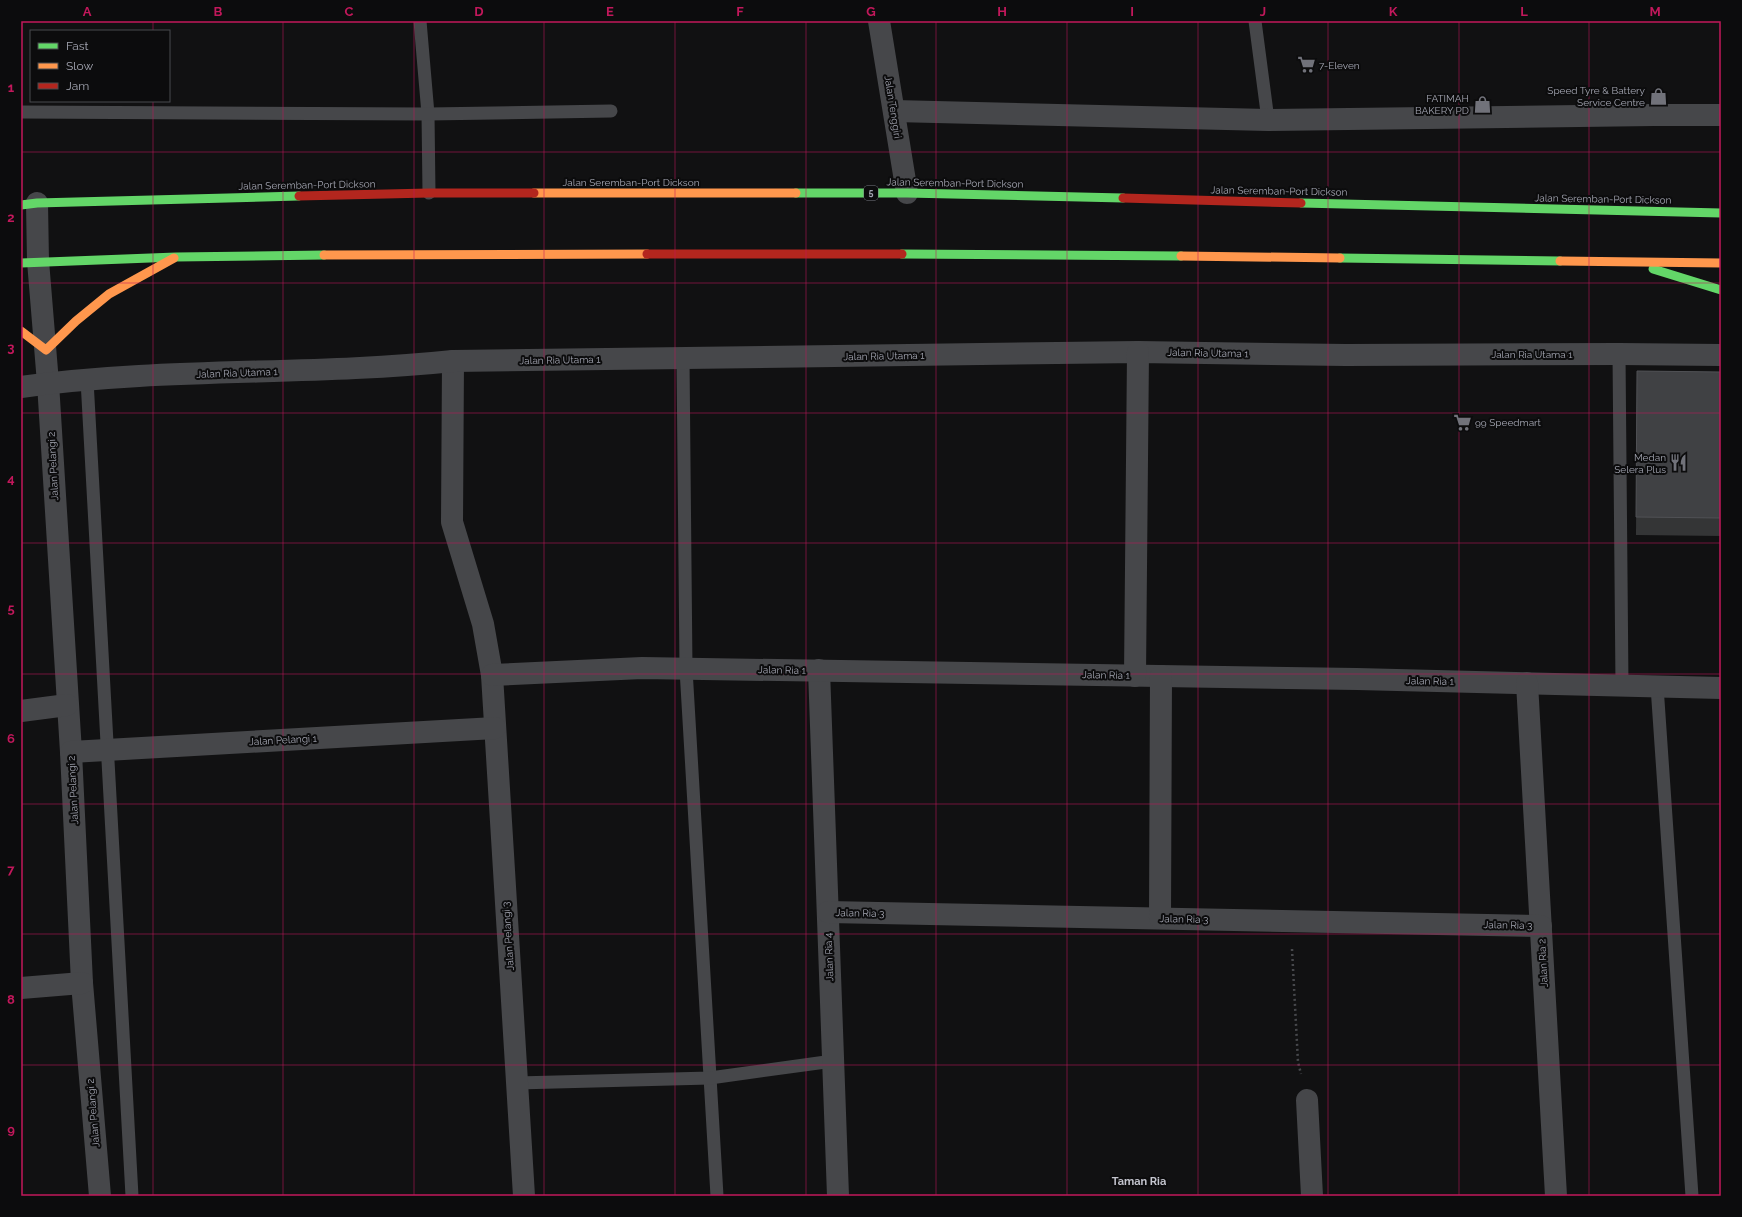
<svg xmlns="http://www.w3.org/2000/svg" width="1742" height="1217" viewBox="0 0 1742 1217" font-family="Raleway,sans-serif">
<rect width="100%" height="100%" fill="#111112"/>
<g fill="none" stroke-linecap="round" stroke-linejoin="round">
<path stroke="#47484c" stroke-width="2.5" stroke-dasharray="2 3" stroke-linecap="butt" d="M 1292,949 L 1298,1062 L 1301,1074"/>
<g stroke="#46474a" stroke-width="13">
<path d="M 420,21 L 428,114 L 429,193"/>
<path d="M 1255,21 L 1268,120"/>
<path d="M 21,112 L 428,114 L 611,111"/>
<path d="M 1619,354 L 1622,685"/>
<path d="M 683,358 L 686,669 L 717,1196"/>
<path d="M 87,380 L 132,1196"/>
<path d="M 1657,686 L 1692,1196"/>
<path d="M 517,1083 L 710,1078 L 833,1061"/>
</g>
<g stroke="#46474a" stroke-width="22">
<path d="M 879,21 L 907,193"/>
<path d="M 894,111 L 1268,120 L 1654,115 L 1721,115"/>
<path d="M 37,203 L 38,261 L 48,383 L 71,752 L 82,983 L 100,1196"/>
<path d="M 453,361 L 452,522 L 483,624 L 492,675 L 524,1196"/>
<path d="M 21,387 C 164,367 310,376 453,361 L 1138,352 L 1346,355 L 1619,354 L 1721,355"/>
<path d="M 819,670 L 838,1196"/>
<path d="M 492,675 L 642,668 L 1357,679 L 1721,688"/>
<path d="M 1135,676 L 1138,352"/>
<path d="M 1527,683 L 1556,1196"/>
<path d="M 21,711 L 67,705"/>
<path d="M 71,752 L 495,728"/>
<path d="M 828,912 L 1541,926"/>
<path d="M 1160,918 L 1161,676"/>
<path d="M 21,988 L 82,983"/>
<path d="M 1307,1100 L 1312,1196"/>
</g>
<g stroke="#63d668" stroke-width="9">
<path d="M 796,193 L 907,193 L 1123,198"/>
<path d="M 1301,203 L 1721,213"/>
<path d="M 21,205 L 37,203 L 299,196"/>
<path d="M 902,254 L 1181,256"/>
<path d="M 1340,258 L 1560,261"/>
<path d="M 21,263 L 176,257 L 324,255"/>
<path d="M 1653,269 L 1721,290"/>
</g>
<g stroke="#ff974d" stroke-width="9">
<path d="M 534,193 L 796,193"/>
<path d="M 324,255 L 647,254"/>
<path d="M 1181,256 L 1340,258"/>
<path d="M 1560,261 L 1721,263"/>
<path d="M 21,331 L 46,350 L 76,321 L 109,294 L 174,258"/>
</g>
<g stroke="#b3261e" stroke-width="9">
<path d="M 299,196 L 429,193 L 534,193"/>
<path d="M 1123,198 L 1301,203"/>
<path d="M 647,254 L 902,254"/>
</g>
</g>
<path fill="#343536" d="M 1637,371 L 1721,372 L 1721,536 L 1636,535 Z"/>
<path fill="#404144" stroke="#505155" d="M 1637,371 L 1721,372 L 1721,518 L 1636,517 Z"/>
<path fill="none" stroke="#c2185b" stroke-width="1" stroke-opacity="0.55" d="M 153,21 L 153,31M 283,21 L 283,1196M 414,21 L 414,1196M 544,21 L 544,1196M 675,21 L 675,1196M 806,21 L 806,1196M 936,21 L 936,1196M 1067,21 L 1067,1196M 1198,21 L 1198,1196M 1328,21 L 1328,1196M 1459,21 L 1459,1196M 1589,21 L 1589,1196M 153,101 L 153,1196M 21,152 L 1721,152M 21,283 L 1721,283M 21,413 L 1721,413M 21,543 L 1721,543M 21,674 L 1721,674M 21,804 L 1721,804M 21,934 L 1721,934M 21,1065 L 1721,1065"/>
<defs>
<symbol id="supermarket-bare" viewBox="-9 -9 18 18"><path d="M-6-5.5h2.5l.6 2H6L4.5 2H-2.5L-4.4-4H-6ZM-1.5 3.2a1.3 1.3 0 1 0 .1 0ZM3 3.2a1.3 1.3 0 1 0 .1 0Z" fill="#71727a" stroke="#0c0c0d" stroke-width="2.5" paint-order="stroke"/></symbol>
<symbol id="shop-bare" viewBox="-9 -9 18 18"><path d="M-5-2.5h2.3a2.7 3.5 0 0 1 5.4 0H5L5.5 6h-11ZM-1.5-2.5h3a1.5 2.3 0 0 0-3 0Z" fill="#71727a" stroke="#0c0c0d" stroke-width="2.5" paint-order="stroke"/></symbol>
<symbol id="restaurant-bare" viewBox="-9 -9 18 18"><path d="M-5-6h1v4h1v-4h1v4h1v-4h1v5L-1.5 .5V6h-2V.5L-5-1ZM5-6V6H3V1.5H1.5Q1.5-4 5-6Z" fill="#71727a" stroke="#0c0c0d" stroke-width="2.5" paint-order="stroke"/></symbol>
</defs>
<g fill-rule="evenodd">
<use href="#supermarket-bare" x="1294" y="52" width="25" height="25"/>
<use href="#shop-bare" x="1646" y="84" width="25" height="25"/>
<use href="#shop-bare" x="1470" y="92" width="25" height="25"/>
<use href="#supermarket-bare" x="1450" y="410" width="25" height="25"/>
<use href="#restaurant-bare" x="1666" y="450" width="25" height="25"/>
</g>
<g text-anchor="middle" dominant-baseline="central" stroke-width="4" stroke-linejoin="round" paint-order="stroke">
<rect fill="#0c0c0d" stroke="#767880" stroke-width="1" x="864" y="186" width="14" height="14" rx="3"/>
<g font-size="9" font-weight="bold" fill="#a4a6b2">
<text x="871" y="193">5</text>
</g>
<g font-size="10" fill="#a4a6b2" stroke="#0c0c0d" text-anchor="end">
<text x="1319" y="65" text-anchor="start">7-Eleven</text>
<text x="1645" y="90">Speed Tyre &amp; Battery<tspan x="1645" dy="12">Service Centre</tspan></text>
<text x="1469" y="98">FATIMAH<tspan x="1469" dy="12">BAKERY PD</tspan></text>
<text x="1475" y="422" text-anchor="start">99 Speedmart</text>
<text x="1666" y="457">Medan<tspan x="1666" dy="12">Selera Plus</tspan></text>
</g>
<g font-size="10" fill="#a4a6b2" stroke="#0c0c0d">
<text transform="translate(893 107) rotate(81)">Jalan Tenggiri</text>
<text x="631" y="182">Jalan Seremban-Port Dickson</text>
<text transform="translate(955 183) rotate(1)">Jalan Seremban-Port Dickson</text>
<text transform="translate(307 185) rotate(-1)">Jalan Seremban-Port Dickson</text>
<text transform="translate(1279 191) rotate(1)">Jalan Seremban-Port Dickson</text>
<text transform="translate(1603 199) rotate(1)">Jalan Seremban-Port Dickson</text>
<text transform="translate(1208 353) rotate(1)">Jalan Ria Utama 1</text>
<text x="1532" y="354">Jalan Ria Utama 1</text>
<text transform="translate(884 356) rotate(-1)">Jalan Ria Utama 1</text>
<text transform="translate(560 360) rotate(-1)">Jalan Ria Utama 1</text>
<text transform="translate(237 373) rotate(-2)">Jalan Ria Utama 1</text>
<text transform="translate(53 466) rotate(-93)">Jalan Pelangi 2</text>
<text transform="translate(782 670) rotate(1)">Jalan Ria 1</text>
<text transform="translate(1106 675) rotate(1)">Jalan Ria 1</text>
<text transform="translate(1430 681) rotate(1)">Jalan Ria 1</text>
<text transform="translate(283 740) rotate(-3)">Jalan Pelangi 1</text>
<text transform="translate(73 790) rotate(-93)">Jalan Pelangi 2</text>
<text transform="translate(860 913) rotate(1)">Jalan Ria 3</text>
<text transform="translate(1184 919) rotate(1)">Jalan Ria 3</text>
<text transform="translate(1508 925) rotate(1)">Jalan Ria 3</text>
<text transform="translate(508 936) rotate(-94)">Jalan Pelangi 3</text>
<text transform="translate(829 957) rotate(-92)">Jalan Ria 4</text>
<text transform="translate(1543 963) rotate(-93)">Jalan Ria 2</text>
<text transform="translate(93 1113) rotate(-95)">Jalan Pelangi 2</text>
</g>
<g font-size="11" font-weight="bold" fill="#c4c5ce" stroke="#0c0c0d">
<text x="1139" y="1181">Taman Ria</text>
</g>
</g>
<rect width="1742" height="1217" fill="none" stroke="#0c0c0d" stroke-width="44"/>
<rect x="30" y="30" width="140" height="72" fill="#0c0c0d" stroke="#494a4f"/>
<rect x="38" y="43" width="20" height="6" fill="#63d668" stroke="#494a4f"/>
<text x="66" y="50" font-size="12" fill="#a4a6b2">Fast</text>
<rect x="38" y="63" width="20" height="6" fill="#ff974d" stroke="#494a4f"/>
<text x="66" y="70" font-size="12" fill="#a4a6b2">Slow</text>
<rect x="38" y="83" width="20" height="6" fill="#b3261e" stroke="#494a4f"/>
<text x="66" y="90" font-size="12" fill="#a4a6b2">Jam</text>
<rect x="22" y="22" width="1698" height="1173" fill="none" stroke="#c2185b" stroke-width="1.5"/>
<g font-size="13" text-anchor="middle" font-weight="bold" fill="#c2185b">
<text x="87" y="16">A</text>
<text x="218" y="16">B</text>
<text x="349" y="16">C</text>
<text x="479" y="16">D</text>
<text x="610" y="16">E</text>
<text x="740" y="16">F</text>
<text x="871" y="16">G</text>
<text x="1002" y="16">H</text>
<text x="1132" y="16">I</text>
<text x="1263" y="16">J</text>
<text x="1393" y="16">K</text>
<text x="1524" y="16">L</text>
<text x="1655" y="16">M</text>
<text x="11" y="92">1</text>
<text x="11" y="222">2</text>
<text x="11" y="352">3</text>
<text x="11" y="483">4</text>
<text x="11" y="613">5</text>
<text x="11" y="743">6</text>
<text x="11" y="874">7</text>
<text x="11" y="1004">8</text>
<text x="11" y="1134">9</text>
</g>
</svg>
